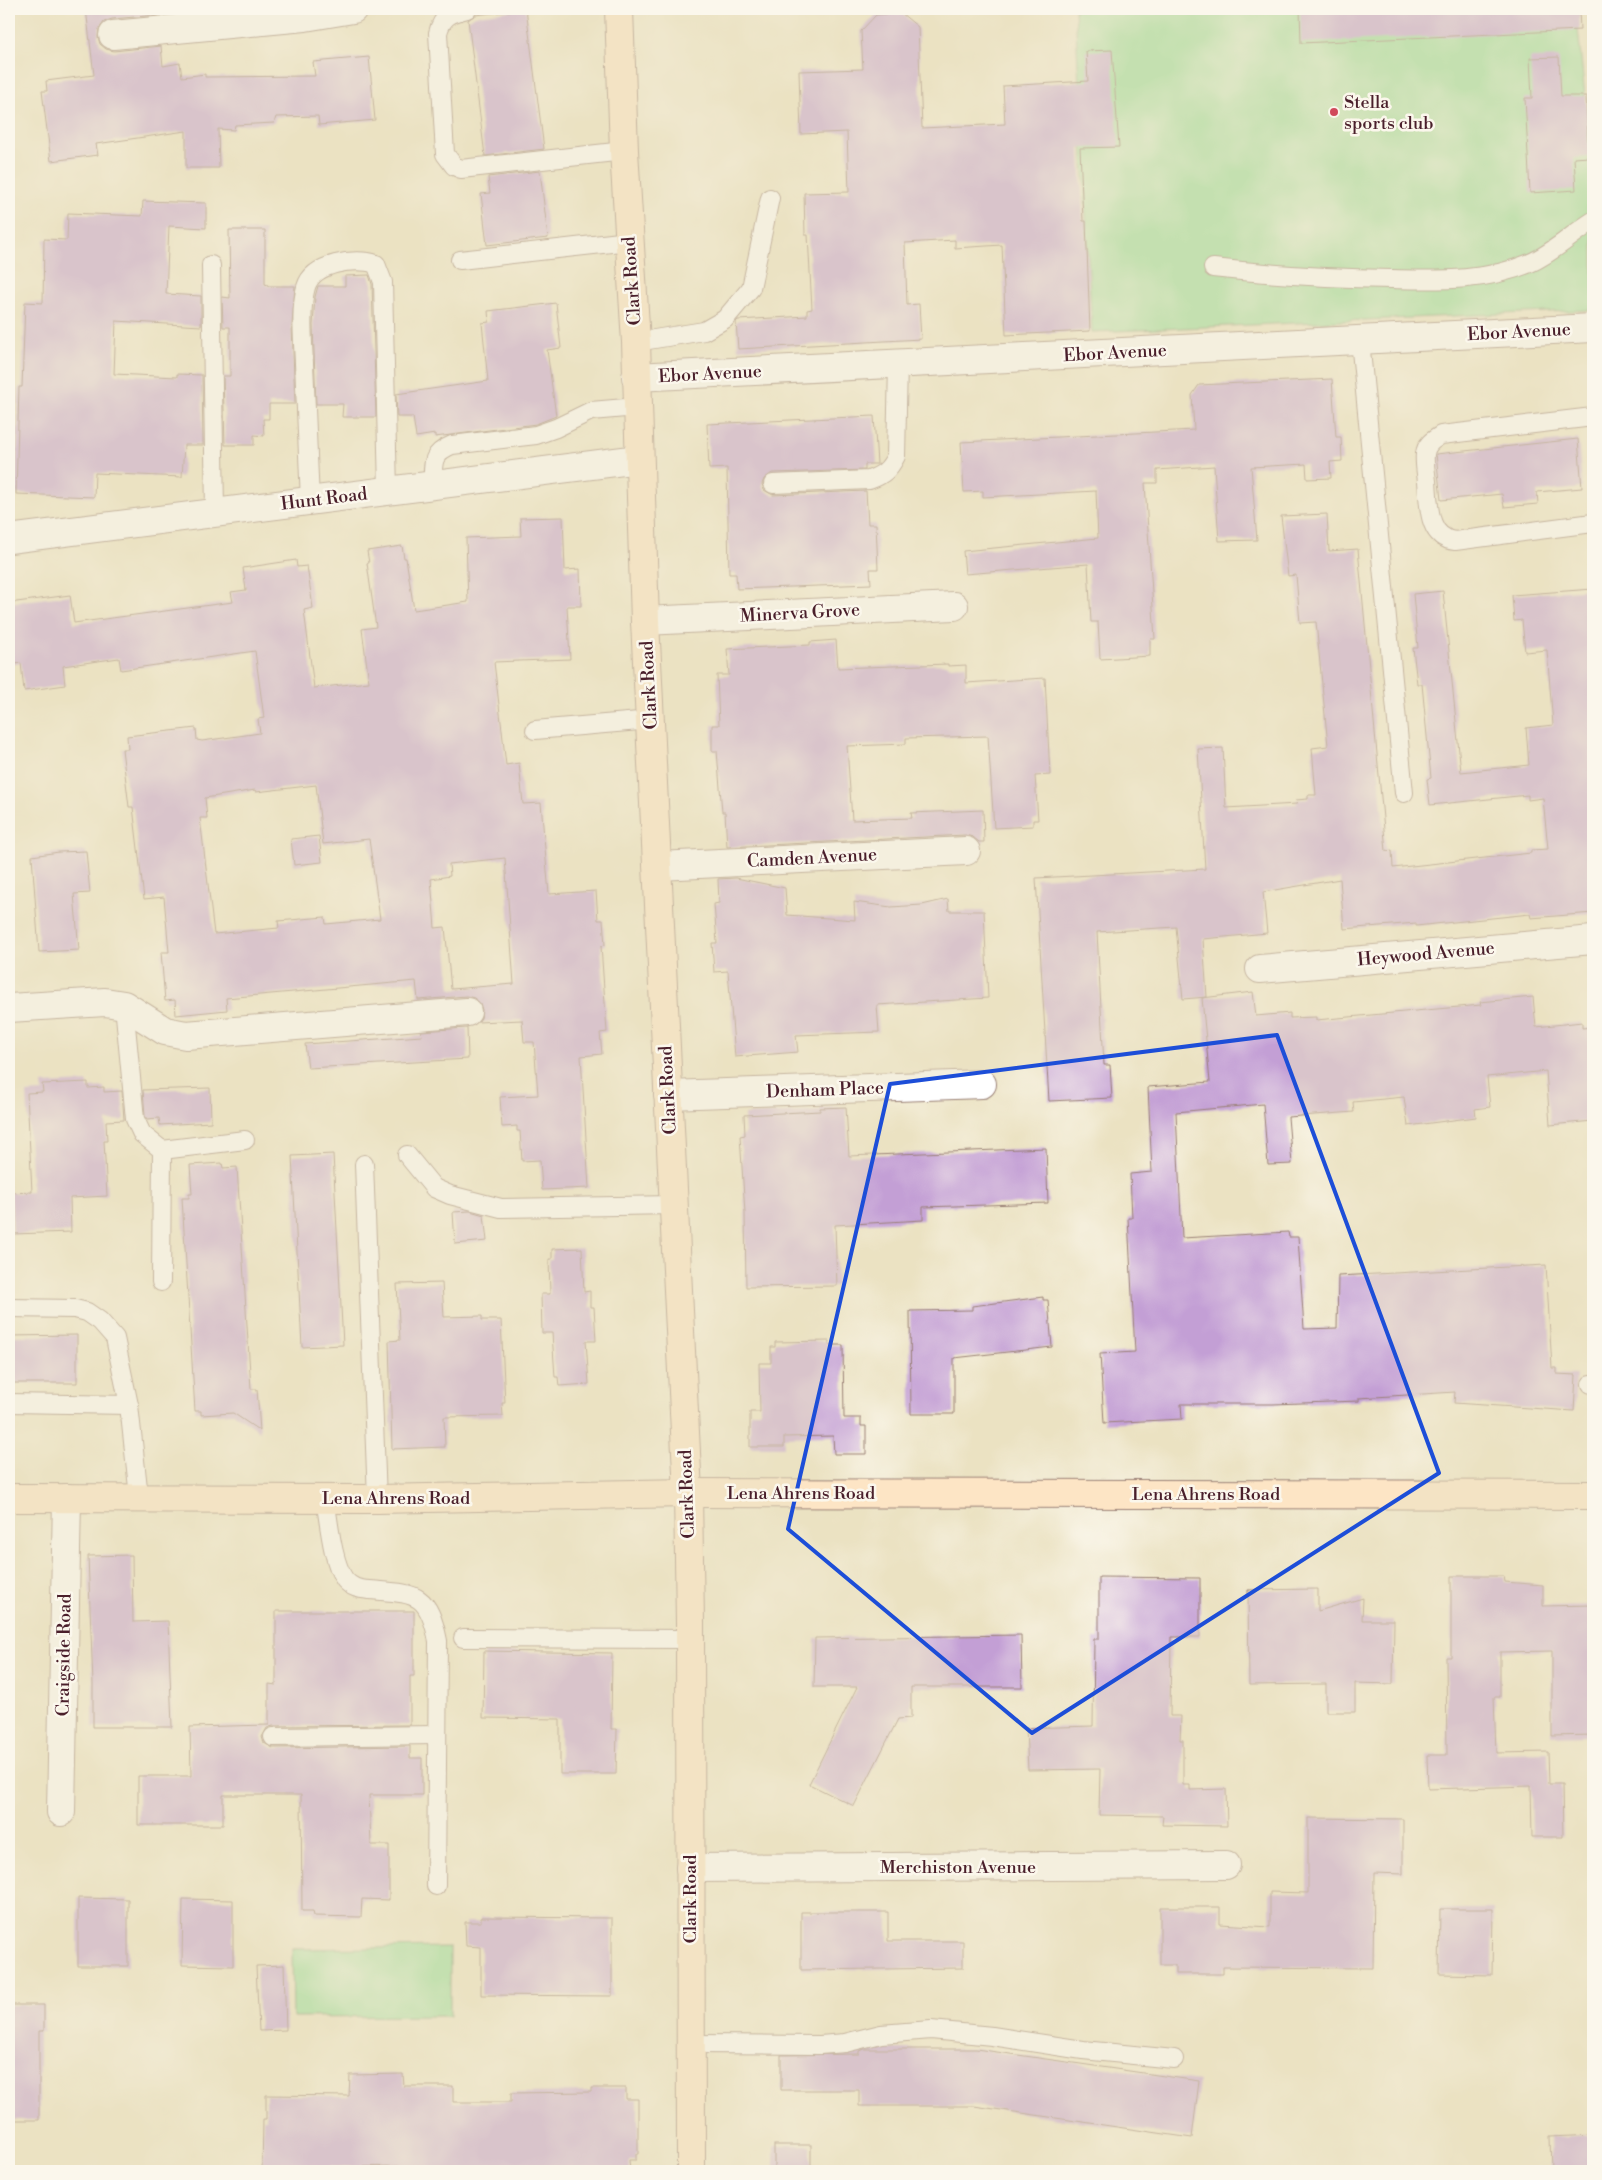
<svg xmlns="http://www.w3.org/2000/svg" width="1602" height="2180" viewBox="0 0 1602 2180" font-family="'Libre Bodoni',serif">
<rect width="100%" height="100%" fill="#fbf7ec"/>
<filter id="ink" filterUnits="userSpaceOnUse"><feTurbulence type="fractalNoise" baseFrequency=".02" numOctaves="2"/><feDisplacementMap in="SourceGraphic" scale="10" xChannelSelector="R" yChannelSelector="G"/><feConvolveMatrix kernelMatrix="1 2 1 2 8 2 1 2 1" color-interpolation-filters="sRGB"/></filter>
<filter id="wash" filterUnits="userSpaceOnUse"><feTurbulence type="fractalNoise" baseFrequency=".0096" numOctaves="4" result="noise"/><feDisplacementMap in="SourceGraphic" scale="20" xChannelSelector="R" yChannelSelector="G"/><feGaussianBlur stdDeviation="1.12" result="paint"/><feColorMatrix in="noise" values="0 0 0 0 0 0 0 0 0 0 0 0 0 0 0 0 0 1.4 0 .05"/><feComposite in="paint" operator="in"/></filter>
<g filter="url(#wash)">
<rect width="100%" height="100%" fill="#ebe2c2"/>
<g fill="#95de99" stroke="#707e62">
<path d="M 1075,9 L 1576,9 L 1593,174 L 1593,310 L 1092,332 Z"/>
<path d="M 450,1947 L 450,2016 L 293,2017 L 292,1949 Z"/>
</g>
<g id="blocks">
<g fill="#c39fd5" fill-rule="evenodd">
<path d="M 86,9 L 156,9 L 157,15 L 112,19 L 104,22 L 99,29 L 98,37 L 100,44 L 106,49 L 114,51 L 161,46 L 163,66 L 180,63 L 182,77 L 205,74 L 205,77 L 315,76 L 313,62 L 369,57 L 375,120 L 319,125 L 318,116 L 276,117 L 274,123 L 235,125 L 234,130 L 218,129 L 219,168 L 186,168 L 186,131 L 96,144 L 98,155 L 51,161 L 42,91 L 47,91 L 46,81 L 94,75 Z"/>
<path d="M 526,9 L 544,149 L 485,156 L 468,20 L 475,15 Z"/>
<path d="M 1300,9 L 1579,9 L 1580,30 L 1301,43 Z"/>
<path d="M 901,13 L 918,27 L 922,128 L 1005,124 L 1003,86 L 1088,81 L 1086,51 L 1112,50 L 1119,147 L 1080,148 L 1083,221 L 1086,221 L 1090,331 L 1006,335 L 1002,245 L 955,248 L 955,240 L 905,243 L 907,305 L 919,304 L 921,339 L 738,349 L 736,322 L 738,320 L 807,316 L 807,310 L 812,309 L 808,235 L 805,235 L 804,193 L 849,192 L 847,132 L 801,134 L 799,71 L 863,69 L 861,31 L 876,15 Z"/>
<path d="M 1559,57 L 1561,96 L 1586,96 L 1589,157 L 1574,158 L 1576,190 L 1530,193 L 1525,98 L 1532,98 L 1530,58 Z"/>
<path d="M 540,171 L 548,238 L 487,245 L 481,194 L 490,193 L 488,177 Z"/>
<path d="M 143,201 L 206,203 L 206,228 L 169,226 L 166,294 L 201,296 L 201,326 L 116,321 L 114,374 L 177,377 L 177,374 L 202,375 L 203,445 L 184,445 L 182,477 L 95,473 L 94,497 L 16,494 L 19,387 L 22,387 L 25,302 L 43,303 L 44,239 L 67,240 L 68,213 L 142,216 Z"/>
<path d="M 229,230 L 265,230 L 265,284 L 268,285 L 268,286 L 295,286 L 292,325 L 295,404 L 269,404 L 269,419 L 263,419 L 264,436 L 254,435 L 254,445 L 225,445 L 223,376 L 230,376 L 230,327 L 223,327 L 222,297 L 230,298 Z"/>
<path d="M 369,275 L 372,284 L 376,417 L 342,417 L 343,404 L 316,404 L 313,325 L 315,297 L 318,286 L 345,286 L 345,276 Z"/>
<path d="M 556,303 L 561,348 L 547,350 L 556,416 L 536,424 L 435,437 L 435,434 L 416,437 L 413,417 L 397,417 L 396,394 L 488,381 L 482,323 L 489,322 L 488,311 Z"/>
<path d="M 1332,379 L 1336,437 L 1341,437 L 1342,461 L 1330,462 L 1331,478 L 1307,479 L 1306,464 L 1251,467 L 1257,540 L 1219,541 L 1214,466 L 1157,470 L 1157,483 L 1145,483 L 1155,639 L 1150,639 L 1150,656 L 1100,659 L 1098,622 L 1091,622 L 1088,564 L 965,574 L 963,551 L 1098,538 L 1096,491 L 983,497 L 983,491 L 964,492 L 961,442 L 1194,430 L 1192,395 L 1199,385 Z"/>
<path d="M 874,416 L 877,464 L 865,464 L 865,470 L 772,473 L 764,479 L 762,484 L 764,490 L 773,495 L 866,491 L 868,524 L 876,524 L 878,569 L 870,569 L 871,584 L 737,589 L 736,574 L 729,574 L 727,468 L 709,469 L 707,424 Z"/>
<path d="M 1578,439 L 1582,488 L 1537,492 L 1538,504 L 1504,507 L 1502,494 L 1441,500 L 1436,454 Z"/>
<path d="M 1327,514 L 1329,551 L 1358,549 L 1386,851 L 1392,850 L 1393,868 L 1531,853 L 1531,850 L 1548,849 L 1543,798 L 1528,800 L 1528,795 L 1430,805 L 1427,779 L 1431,778 L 1422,684 L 1417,684 L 1413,648 L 1418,648 L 1413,594 L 1443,591 L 1461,772 L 1529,765 L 1526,728 L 1553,725 L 1547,650 L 1525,652 L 1522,620 L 1514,621 L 1512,595 L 1593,589 L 1593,913 L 1531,918 L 1530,914 L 1416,926 L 1416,923 L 1344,929 L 1340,879 L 1263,892 L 1267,933 L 1203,939 L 1207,997 L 1183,999 L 1176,927 L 1097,932 L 1104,1065 L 1110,1065 L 1112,1098 L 1049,1101 L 1036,878 L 1205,869 L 1198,749 L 1223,748 L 1226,808 L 1297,804 L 1296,800 L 1308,799 L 1308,795 L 1316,795 L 1312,748 L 1328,746 L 1316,622 L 1300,623 L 1296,575 L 1288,576 L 1281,516 Z"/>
<path d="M 563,517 L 565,570 L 580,569 L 581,606 L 567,606 L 570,659 L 494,662 L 506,765 L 519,763 L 523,804 L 541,803 L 549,894 L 596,891 L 598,920 L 603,920 L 605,945 L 601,946 L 607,1032 L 600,1033 L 602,1054 L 581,1056 L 589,1188 L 542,1190 L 540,1160 L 522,1161 L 520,1131 L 517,1131 L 517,1126 L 502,1127 L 500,1097 L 538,1095 L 534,1042 L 524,1042 L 522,1020 L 478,1022 L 481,1018 L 482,1010 L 480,1003 L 474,998 L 466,996 L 418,1000 L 416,981 L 226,998 L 227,1010 L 176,1015 L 175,1000 L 165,1001 L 161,952 L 169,952 L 164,897 L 144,899 L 133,807 L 129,807 L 122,749 L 128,749 L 127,736 L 196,728 L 197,740 L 202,741 L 260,733 L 258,719 L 264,718 L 255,651 L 121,670 L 119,658 L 63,666 L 65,685 L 24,691 L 21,663 L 9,665 L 9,603 L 70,595 L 74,623 L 233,602 L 231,592 L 246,590 L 243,568 L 296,560 L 297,567 L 307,566 L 313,608 L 304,610 L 314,688 L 369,682 L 362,629 L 376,627 L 367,563 L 369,563 L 367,551 L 402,546 L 404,558 L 406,558 L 414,610 L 468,602 L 466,538 L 521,536 L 520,518 ZM 316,785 L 323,844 L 369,839 L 380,919 L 326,924 L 325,917 L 278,921 L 279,928 L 214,934 L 200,818 L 207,818 L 205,798 L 255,790 L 256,792 ZM 505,858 L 514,984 L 451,989 L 445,927 L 435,928 L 431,879 L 450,876 L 449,864 Z"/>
<path d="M 836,640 L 838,668 L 948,664 L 948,666 L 966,665 L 966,683 L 1045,678 L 1050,775 L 1035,776 L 1038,820 L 1033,820 L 1033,826 L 994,828 L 988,736 L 906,738 L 906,744 L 847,746 L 852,820 L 912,818 L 911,813 L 983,810 L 984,842 L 979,842 L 973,837 L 965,835 L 727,847 L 725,812 L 722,812 L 717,751 L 712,751 L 712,725 L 719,725 L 717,675 L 729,675 L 727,649 L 810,645 L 810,642 Z"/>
<path d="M 319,836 L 322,862 L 294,865 L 291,839 Z"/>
<path d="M 86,851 L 90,893 L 74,894 L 79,950 L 39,952 L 32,856 L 59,852 Z"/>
<path d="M 736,878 L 785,888 L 787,915 L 855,920 L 854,902 L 891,907 L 922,905 L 948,899 L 949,911 L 984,911 L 988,998 L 877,1005 L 879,1032 L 796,1035 L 798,1052 L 735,1057 L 728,971 L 714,972 L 712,943 L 717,943 L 714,904 L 719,903 L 718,879 Z"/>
<path d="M 1253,992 L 1256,1016 L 1290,1013 L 1290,1018 L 1316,1017 L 1316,1020 L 1481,1005 L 1480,1002 L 1533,997 L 1536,1027 L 1582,1022 L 1582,1028 L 1593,1027 L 1593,1121 L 1550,1125 L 1546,1071 L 1487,1077 L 1490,1107 L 1475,1109 L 1476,1117 L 1408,1126 L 1404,1097 L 1353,1102 L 1354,1112 L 1288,1117 L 1292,1164 L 1268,1165 L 1263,1104 L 1176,1112 L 1182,1238 L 1288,1232 L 1289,1237 L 1298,1237 L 1304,1329 L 1337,1328 L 1338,1276 L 1546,1265 L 1552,1368 L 1557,1368 L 1557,1374 L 1576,1375 L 1574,1411 L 1454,1403 L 1455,1392 L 1359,1398 L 1359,1401 L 1273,1404 L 1181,1404 L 1182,1419 L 1104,1423 L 1100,1354 L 1135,1352 L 1128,1218 L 1132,1218 L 1130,1174 L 1152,1172 L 1148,1087 L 1210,1082 L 1202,998 Z"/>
<path d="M 467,1028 L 468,1059 L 308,1068 L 305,1044 L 422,1036 L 421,1031 Z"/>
<path d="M 88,1082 L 88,1088 L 104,1087 L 104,1092 L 122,1091 L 124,1120 L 106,1121 L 107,1141 L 104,1141 L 107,1196 L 70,1198 L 71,1232 L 13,1234 L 11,1193 L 32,1192 L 27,1093 L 43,1092 L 42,1084 Z"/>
<path d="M 210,1088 L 211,1122 L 160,1125 L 159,1118 L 147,1119 L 145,1116 L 143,1090 Z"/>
<path d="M 846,1107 L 849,1156 L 1046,1148 L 1048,1203 L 923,1207 L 923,1220 L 835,1225 L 837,1286 L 746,1287 L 745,1213 L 740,1136 L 745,1135 L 744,1115 L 820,1111 L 820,1108 Z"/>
<path d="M 333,1154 L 343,1345 L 302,1347 L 292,1156 Z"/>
<path d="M 222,1163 L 223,1168 L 237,1167 L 251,1389 L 257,1389 L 260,1431 L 233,1413 L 201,1415 L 201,1411 L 195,1411 L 182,1198 L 189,1198 L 189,1194 L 192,1194 L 190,1165 Z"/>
<path d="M 470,1211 L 484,1215 L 487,1241 L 455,1244 L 453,1212 Z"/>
<path d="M 582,1248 L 584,1292 L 590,1291 L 590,1307 L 594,1307 L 596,1341 L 586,1341 L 589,1384 L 559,1386 L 558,1377 L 555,1377 L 552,1333 L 542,1333 L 541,1294 L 550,1294 L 549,1259 L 552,1259 L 552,1249 Z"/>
<path d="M 442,1283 L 444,1317 L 482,1316 L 482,1320 L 501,1320 L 505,1403 L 502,1403 L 503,1416 L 444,1417 L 445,1447 L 392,1449 L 389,1341 L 400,1340 L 397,1284 Z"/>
<path d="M 1043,1297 L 1043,1300 L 1048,1300 L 1052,1347 L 954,1358 L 954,1414 L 911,1414 L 910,1311 L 972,1310 L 972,1306 Z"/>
<path d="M 77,1335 L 77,1383 L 9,1383 L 9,1336 Z"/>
<path d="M 829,1341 L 829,1345 L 843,1345 L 844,1418 L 861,1418 L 861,1426 L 866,1426 L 866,1454 L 834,1454 L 833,1436 L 784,1437 L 784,1447 L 750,1447 L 750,1412 L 760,1412 L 759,1363 L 771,1363 L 771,1347 L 775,1347 L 775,1342 Z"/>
<path d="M 132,1555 L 133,1622 L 168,1621 L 172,1727 L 93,1727 L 93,1684 L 88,1556 Z"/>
<path d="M 1451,1576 L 1504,1576 L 1505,1582 L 1543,1585 L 1543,1606 L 1593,1605 L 1593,1735 L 1552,1736 L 1552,1651 L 1500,1652 L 1500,1697 L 1494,1697 L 1496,1753 L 1548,1752 L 1549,1784 L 1562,1784 L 1563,1837 L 1532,1837 L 1531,1786 L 1428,1789 L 1427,1755 L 1447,1755 L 1446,1657 L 1451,1657 Z"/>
<path d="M 1099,1577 L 1200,1578 L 1200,1637 L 1171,1637 L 1170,1716 L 1181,1716 L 1180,1740 L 1183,1740 L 1183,1785 L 1190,1785 L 1190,1790 L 1226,1789 L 1227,1826 L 1162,1825 L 1163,1816 L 1099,1815 L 1100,1769 L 1028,1770 L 1026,1728 L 1093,1726 L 1094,1639 L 1099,1639 Z"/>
<path d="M 1318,1589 L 1318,1611 L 1363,1598 L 1362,1620 L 1394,1620 L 1393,1684 L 1355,1683 L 1355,1712 L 1326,1712 L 1326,1684 L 1249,1685 L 1248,1590 Z"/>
<path d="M 276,1611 L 414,1611 L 414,1676 L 410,1676 L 410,1725 L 273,1726 L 267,1728 L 262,1737 L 264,1743 L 273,1748 L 410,1746 L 410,1758 L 422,1758 L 422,1795 L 369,1795 L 371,1845 L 389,1845 L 389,1900 L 362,1899 L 361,1917 L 314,1916 L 313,1911 L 302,1911 L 301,1795 L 223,1795 L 223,1825 L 138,1825 L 138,1776 L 191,1776 L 190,1727 L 269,1725 L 269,1684 L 276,1685 Z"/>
<path d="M 1021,1635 L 1022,1687 L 911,1687 L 911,1718 L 898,1719 L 854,1806 L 809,1784 L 857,1687 L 814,1687 L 815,1638 Z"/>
<path d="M 484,1651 L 612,1653 L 611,1729 L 617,1729 L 616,1774 L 560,1774 L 560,1719 L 483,1718 Z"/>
<path d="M 1308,1818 L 1403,1819 L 1403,1874 L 1374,1873 L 1373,1968 L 1223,1967 L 1223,1974 L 1175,1974 L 1175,1965 L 1160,1965 L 1160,1907 L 1220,1907 L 1220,1924 L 1270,1927 L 1270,1892 L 1308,1893 Z"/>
<path d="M 78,1898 L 128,1899 L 128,1966 L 78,1966 Z"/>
<path d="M 183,1899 L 233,1900 L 233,1966 L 182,1965 Z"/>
<path d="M 1440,1909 L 1493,1909 L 1492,1975 L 1439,1974 Z"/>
<path d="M 801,1912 L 888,1912 L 888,1941 L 963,1941 L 963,1968 L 801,1970 Z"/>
<path d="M 481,1917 L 612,1918 L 612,1996 L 481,1995 L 481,1947 L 466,1946 L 465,1922 L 481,1922 Z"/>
<path d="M 284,1965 L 286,2030 L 259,2031 L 256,1966 Z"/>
<path d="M 9,2005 L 44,2005 L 44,2031 L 39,2031 L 39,2120 L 9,2120 Z"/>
<path d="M 864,2049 L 976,2049 L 1199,2081 L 1192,2138 L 974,2106 L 859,2106 L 859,2090 L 781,2090 L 781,2055 L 859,2054 L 859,2051 Z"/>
<path d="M 403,2074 L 404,2086 L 453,2086 L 453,2102 L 511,2102 L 511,2093 L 591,2092 L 591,2088 L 626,2088 L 626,2099 L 638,2099 L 638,2154 L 636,2154 L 636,2160 L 629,2160 L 630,2171 L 413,2171 L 413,2166 L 328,2167 L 328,2171 L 262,2171 L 263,2119 L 266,2119 L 266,2095 L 349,2096 L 350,2075 Z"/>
<path d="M 1593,2135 L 1593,2170 L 1551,2171 L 1550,2137 Z"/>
<rect x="774" y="2145" width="37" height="26"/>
</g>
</g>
</g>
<g filter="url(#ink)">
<use href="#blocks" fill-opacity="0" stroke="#9a8076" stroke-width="1"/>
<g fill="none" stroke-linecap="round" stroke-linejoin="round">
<defs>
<g id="lane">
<path d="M 467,9 C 451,13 442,16 438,33 L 445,154 L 454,166 L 461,169 L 624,151"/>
<path d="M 460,260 L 629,241"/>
<path d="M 211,265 L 215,511"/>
<path d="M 1213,268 C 1273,275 1332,278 1392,279 C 1439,280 1485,282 1530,263 C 1553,253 1572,234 1593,221"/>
<path d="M 1360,340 L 1404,793"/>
<path d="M 636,342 L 704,331 L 725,319 L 751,288 L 770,198"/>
<path d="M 1593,417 L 1441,435 C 1433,440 1426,444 1425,454 C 1424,463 1426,473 1427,481 C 1429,504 1427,538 1455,541 L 1593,523"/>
<path d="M 773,484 L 869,480 C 883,475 889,470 896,456 L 898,364"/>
<path d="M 433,486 C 433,464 430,454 452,445 L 536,435 L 556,428 L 591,411 L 637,407"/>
<path d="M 310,501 C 308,455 306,409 304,363 C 303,342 300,307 306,287 C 313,263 355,257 376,264 L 383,282 L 388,491"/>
<path d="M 535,730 L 651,720"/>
<path d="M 124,1005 L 135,1119 L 142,1134 L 162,1150 L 161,1282"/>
<path d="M 162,1150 L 245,1140"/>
<path d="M 407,1155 L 434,1188 L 450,1195 L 501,1208 L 674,1205"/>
<path d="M 364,1164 L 377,1499"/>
<path d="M 9,1308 L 75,1309 L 87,1312 L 100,1321 L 115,1338 L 129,1405 L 139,1497"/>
<path d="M 1591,1384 L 1593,1384"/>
<path d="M 9,1403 L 129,1405"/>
<path d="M 325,1499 C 329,1521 332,1562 345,1580 C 352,1588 359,1589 369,1590 C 415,1594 428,1591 438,1641 L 436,1886"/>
<path d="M 463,1638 L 690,1639"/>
<path d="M 273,1737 L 437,1735"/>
<path d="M 690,2044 L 820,2045 L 845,2043 L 881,2034 L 931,2030 L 992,2036 L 1083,2050 L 1174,2059"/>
</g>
<g id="street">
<path d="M 113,35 L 305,17 L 353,9"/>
<path d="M 636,377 L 1593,328"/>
<path d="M 9,539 L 639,459"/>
<path d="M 645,621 L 954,606"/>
<path d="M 659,866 L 966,851"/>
<path d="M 1260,969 L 1593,940"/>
<path d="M 9,1008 L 105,1002 L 124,1005 L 165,1031 L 186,1035 L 467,1012"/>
<path d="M 668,1095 L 982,1084"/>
<path d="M 61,1812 L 67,1498"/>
<path d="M 690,1868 L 1226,1865"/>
</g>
<g id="secondary">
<path d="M 619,9 L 624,151 L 636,342 L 645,621 L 688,1493 L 690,1623 L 691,2171"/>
<path d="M 9,1498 L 377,1499 L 688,1493 L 1593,1495"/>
</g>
</defs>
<use href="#lane" stroke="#9a8076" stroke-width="20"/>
<use href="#street" stroke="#9a8076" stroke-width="30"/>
<use href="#secondary" stroke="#9a8076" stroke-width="30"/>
<use href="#lane" stroke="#fff" stroke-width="18"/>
<use href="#street" stroke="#fff" stroke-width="28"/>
<use href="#secondary" stroke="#fde5c5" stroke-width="28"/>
</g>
</g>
<path d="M0 0H1602V2180H0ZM 1277,1035 L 1439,1473 L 1032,1733 L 788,1529 L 890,1084 Z" fill="#ebe2c2" fill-opacity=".55" fill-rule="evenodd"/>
<path fill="none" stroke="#1d4ed8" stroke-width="4" stroke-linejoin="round" d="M 1277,1035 L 1439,1473 L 1032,1733 L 788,1529 L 890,1084 Z"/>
<circle fill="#d1495b" stroke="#fbf7ec" stroke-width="2" cx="1334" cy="112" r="5"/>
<g text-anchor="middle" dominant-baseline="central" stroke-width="5" stroke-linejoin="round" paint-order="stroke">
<g font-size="18" fill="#4a1f2b" stroke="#fbf7ec" text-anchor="start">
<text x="1344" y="102">Stella<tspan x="1344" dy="21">sports club</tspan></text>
</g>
<g font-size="18" fill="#4a1f2b" stroke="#fbf7ec">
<text transform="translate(632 281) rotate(-94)">Clark Road</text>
<text transform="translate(1519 332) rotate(-3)">Ebor Avenue</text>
<text transform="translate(1115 353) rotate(-3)">Ebor Avenue</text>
<text transform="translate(710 374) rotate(-3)">Ebor Avenue</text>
<text transform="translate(324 499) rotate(-7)">Hunt Road</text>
<text transform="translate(800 613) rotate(-3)">Minerva Grove</text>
<text transform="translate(649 685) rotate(-93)">Clark Road</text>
<text transform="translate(812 858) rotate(-3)">Camden Avenue</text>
<text transform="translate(1426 954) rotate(-5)">Heywood Avenue</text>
<text transform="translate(668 1090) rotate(-93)">Clark Road</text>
<text transform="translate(825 1090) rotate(-2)">Denham Place</text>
<text x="801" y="1493">Lena Ahrens Road</text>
<text transform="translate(687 1494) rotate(-92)">Clark Road</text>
<text x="1206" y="1494">Lena Ahrens Road</text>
<text x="396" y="1498">Lena Ahrens Road</text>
<text transform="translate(64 1655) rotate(-89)">Craigside Road</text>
<text x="958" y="1867">Merchiston Avenue</text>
<text transform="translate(690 1899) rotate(-90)">Clark Road</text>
</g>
</g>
<rect width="1602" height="2180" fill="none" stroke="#fbf7ec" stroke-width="30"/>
</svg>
